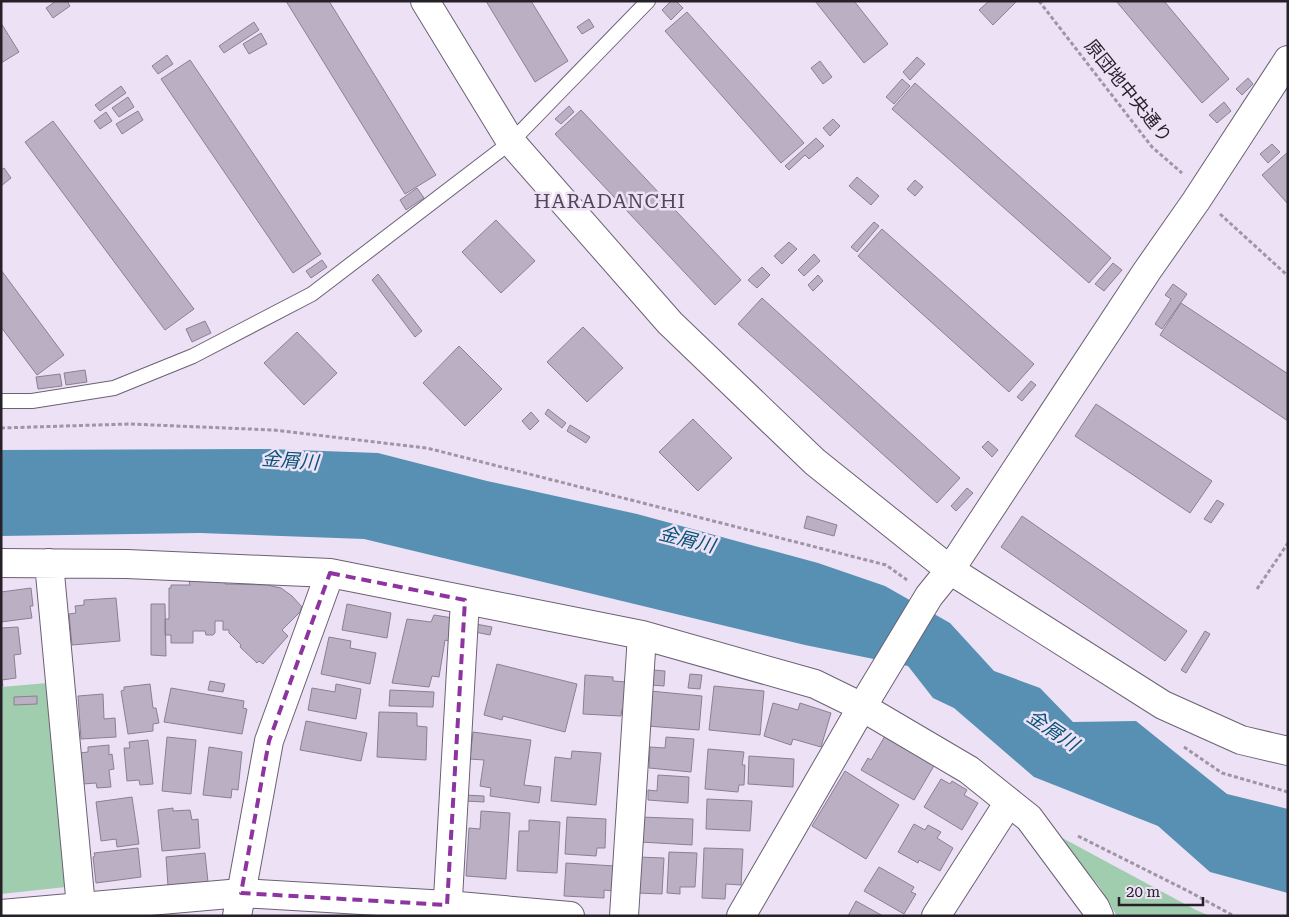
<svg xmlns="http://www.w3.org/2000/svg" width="1289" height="917" font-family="'Roboto Serif','Noto Sans JP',serif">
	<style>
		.green { fill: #a1cdaf }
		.water { fill: #5790b3 }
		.building { fill: #bbafc4; stroke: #8b8093 }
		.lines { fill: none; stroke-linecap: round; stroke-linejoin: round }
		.service-casing { stroke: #6c6174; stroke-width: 16 }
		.minor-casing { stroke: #6c6174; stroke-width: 30 }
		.tertiary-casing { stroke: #6c6174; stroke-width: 30 }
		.path { stroke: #9f95a5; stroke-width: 3; stroke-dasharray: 4 2.5; stroke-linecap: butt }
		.service { stroke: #fff; stroke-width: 14 }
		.minor { stroke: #fff; stroke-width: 28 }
		.tertiary { stroke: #fff; stroke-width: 28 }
		.marked { fill: none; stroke: #8d34a0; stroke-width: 4; stroke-dasharray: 10 6; stroke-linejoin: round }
		.labels { text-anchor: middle; stroke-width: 5; stroke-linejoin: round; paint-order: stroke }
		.street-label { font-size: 18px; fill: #262129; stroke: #ede1f6 }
		.water-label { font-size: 19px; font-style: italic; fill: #085376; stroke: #ede1f6 }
		.quarter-label { font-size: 20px; letter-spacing: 1px; fill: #514759; stroke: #ede1f6 }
	</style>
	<rect width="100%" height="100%" fill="#ede1f6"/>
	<path class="green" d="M47,683L66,887L1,894V687Z
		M1055,834L1196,910L1210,916H1117L1099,886Z"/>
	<path class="water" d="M268,449L378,453L487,481L637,514L818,563L885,586L950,623L994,671L1040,688L1073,722L1136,721L1227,794L1288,809V893L1210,872L1158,826L1034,777L954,708L933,698L908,666L805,645L364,539L200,533L1,536V450Z"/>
	<path class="building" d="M56,1H67L70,6L53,18L46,8Z
		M286,1H329L436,175L405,194Z
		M486,1H531L568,61L535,82Z
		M671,1H676L683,8L671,20L662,10Z
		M815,1H854L888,44L864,63Z
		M989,1H1017L993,25L979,10Z
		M1116,1H1164L1229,79L1202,103Z
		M687,12L804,143L781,163L665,31Z
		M589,19L594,27L582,34L577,27Z
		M254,22L259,30L224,53L219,46Z
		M1,23L19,52L1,63Z
		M261,33L267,44L249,54L243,44Z
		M167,55L173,64L158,74L152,66Z
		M917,57L925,64L910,80L903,72Z
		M190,60L321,254L293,273L161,79Z
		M820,61L832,77L823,84L811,68Z
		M1248,78L1253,84L1242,95L1236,89Z
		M902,79L910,86L894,104L886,97Z
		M915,83L1111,258L1089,283L892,109Z
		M121,86L126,93L100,111L95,105Z
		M128,97L134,107L119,117L112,108Z
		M1224,102L1231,111L1217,123L1209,115Z
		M569,106L574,112L561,124L555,119Z
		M581,110L741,280L715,305L555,134Z
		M138,111L143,120L122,134L116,124Z
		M106,112L112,121L100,129L94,121Z
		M833,119L840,126L830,136L823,128Z
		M53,121L194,309L165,330L25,142Z
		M816,138L824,146L809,159L805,155L789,170L785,166Z
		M1272,144L1280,152L1268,163L1260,154Z
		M1288,152V204L1262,175Z
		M4,168L11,178L1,186V170Z
		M857,177L879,196L871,205L849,186Z
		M915,180L923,187L915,196L907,189Z
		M417,188L424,198L406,210L400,200Z
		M496,220L535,261L501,293L462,252Z
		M874,222L879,226L857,252L851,247Z
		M882,229L1034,364L1009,392L858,256Z
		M789,242L797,249L782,264L774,256Z
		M814,254L820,261L804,276L798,270Z
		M322,260L327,267L311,278L306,271Z
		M1113,263L1122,270L1104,291L1095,284Z
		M762,267L770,275L757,288L748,280Z
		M1,270L64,355L37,375L1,327Z
		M378,274L422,331L415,337L372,280Z
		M818,275L823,281L813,291L808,285Z
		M1173,284L1187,294L1162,329L1155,324L1171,299L1165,295Z
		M762,298L960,478L937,503L738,324Z
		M1181,303L1288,374V421L1160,335Z
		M205,321L211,333L192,342L186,329Z
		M583,327L623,368L587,402L547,362Z
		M297,332L337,373L304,405L264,363Z
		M459,346L502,389L465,426L423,383Z
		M85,370L87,382L66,385L64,373Z
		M60,374L62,386L38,389L36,377Z
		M1031,381L1036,385L1022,401L1017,397Z
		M1096,404L1212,481L1190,513L1075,436Z
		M548,409L566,423L562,428L545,414Z
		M531,412L539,421L530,430L522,421Z
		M693,419L732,458L698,491L659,452Z
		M570,425L590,437L586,443L567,431Z
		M988,441L998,450L992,457L982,447Z
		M967,488L973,493L956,511L951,506Z
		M1217,500L1224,504L1211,523L1204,519Z
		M807,516L837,525L834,536L804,528Z
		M1022,516L1187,631L1165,661L1001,547Z
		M189,581H225V584L267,585L281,588L292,596L302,607L300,610L301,611L282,630L288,636L263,664L259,661L257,663L240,647L241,645L229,633V630H223V621H215V633L213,635H206L205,631H193V643H171V635H165V619H169V588H171V585H190Z
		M31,588L33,606H30L32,618L1,622V592Z
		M116,598L120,641L72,645L69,614L76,613L75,606L84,605V600Z
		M151,604H165L166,656L151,655Z
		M347,604L391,613L387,638L342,630Z
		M434,615L453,618L449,641L445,640L439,677L432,676L429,687L392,683L407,619L431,622Z
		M476,624L492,627L490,635L475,632Z
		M18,627L21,654L14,655L16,678L2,680L3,686H1V628Z
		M1205,631L1210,634L1186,673L1181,670Z
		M329,637L351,641L350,648L376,653L370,684L321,674Z
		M497,664L577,684L565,732L503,716L502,720L484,715Z
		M653,670L665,671L664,686L651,685Z
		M690,674L702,675L700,689L688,688Z
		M585,675L613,677V681L627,682L626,709H622L621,716L583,714Z
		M210,681L225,684L223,692L208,690Z
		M150,684L153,708H156L159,723L153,724V731L128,734L121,691L124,690V687Z
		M336,684L361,689L356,719L308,710L312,688L335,692Z
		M714,686L764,691L760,735L709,730Z
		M171,688L244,701L243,708L247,709L242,734L164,722Z
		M390,690L434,692L433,707L389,706Z
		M650,691L702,696L699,730L647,726Z
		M103,694L104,719L115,718L116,737L81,739L78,696Z
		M37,696V704L14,705V697Z
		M773,703L798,710L800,703L831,713L821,747L793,739L791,745L764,736Z
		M379,712L417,713V726L427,727L426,760L377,757Z
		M306,721L367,733L361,761L300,750Z
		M473,732L531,740L524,785L541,787L539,803L490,796L491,788L480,786L484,760L470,759Z
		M885,736L935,764L914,800L861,770L868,758L871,760Z
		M167,737L196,740L191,794L162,791Z
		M666,737L694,739L691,772L649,768L650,747L665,748Z
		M148,740L153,784L140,785L139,780L127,781L124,748H130L129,742Z
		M109,745V755L112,754L114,769L109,770L111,787L97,788L96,783L83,784L80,753L88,752V747Z
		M209,747L242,752L238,790L232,789L231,798L203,795Z
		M708,749L744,752L742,765H745L744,785H739L738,792L705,789Z
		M572,751L601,753L596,805L551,801L555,757L571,759Z
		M749,756L794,759L793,787L748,784Z
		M845,771L899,805L866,859L812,826Z
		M658,775L689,777L688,803L648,800V790L657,791Z
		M941,779L950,784L952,781L967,790L964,795L978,803L962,830L924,807Z
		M465,795L484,796V802L465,801Z
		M132,797L139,844L117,847L116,839L101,841L96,802Z
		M707,799L752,801L750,831L706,829Z
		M173,808V811L190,810L192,820L198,819L200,848L162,851L158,810Z
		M481,811L510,813L506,879L466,876L469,828L480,829Z
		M567,817L606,819L605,848H597L596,856L565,854Z
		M641,817L693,819L692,845L640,842Z
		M529,820L560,822L557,873L517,871L519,831H529Z
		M914,824L925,830L928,825L941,832L937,838L953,848L940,871L919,860L918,863L898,852Z
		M138,848L141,877L96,883L93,857L95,856L94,853Z
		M704,848L743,849L741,885L726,884L725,899L702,898Z
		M669,852L697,853L695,887H680V894L667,893Z
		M205,853L208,882L168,886L166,857Z
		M639,857L664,858L662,894L637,893Z
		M566,863L615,866L613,891L604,890V898L564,896Z
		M879,867L914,887L911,892L916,894L904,914L864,891Z
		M856,901L883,916H848Z"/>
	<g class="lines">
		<defs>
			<path id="service" d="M1,401H32L114,388L193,356L312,294L511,142L648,1"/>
			<path id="minor" d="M1,563L127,564L330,573L642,635L815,684L862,707L969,770L1029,818L1095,907L1099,916
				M49,563L81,907
				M950,570L1163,705L1241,740L1288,751
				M237,916L269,741L330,573
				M447,916L465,600
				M624,916L642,635
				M741,916L862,707
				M936,916L1009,802"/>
			<path id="tertiary" d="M425,1L511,142L670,323L815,462L950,570L1147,271L1196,201L1288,60
				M862,707L929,596L950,570
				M1,914L241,893L447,905L570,916"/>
		</defs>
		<use href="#service" class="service-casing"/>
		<use href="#minor" class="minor-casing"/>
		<use href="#tertiary" class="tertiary-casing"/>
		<path class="path" d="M1039,1L1152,147L1182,173
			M1220,214L1288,276
			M1,428L129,424L273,430L427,448L886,565L907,580
			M1257,589L1288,543
			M1184,747L1222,773L1288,792
			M1078,836L1188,891L1234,916"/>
		<use href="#service" class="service"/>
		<use href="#minor" class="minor"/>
		<use href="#tertiary" class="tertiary"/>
	</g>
	<path class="marked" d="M330,573L465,600L447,905L241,893L269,741Z"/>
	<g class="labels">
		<g class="street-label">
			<text transform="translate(1128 91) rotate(51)" y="6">原団地中央通り</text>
		</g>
		<g class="water-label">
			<text transform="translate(290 460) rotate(4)" y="7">金屑川</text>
			<text transform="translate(687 539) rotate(14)" y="7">金屑川</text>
			<text transform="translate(1053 730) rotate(34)" y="7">金屑川</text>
		</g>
		<g class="quarter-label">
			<text x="610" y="208">HARADANCHI</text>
		</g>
	</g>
	<rect width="1289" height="917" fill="none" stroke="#262129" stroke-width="5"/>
	<path d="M1119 897v8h84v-8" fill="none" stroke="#262129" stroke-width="2.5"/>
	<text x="1126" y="897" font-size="15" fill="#262129" stroke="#ede1f6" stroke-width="4" paint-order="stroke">20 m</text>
</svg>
